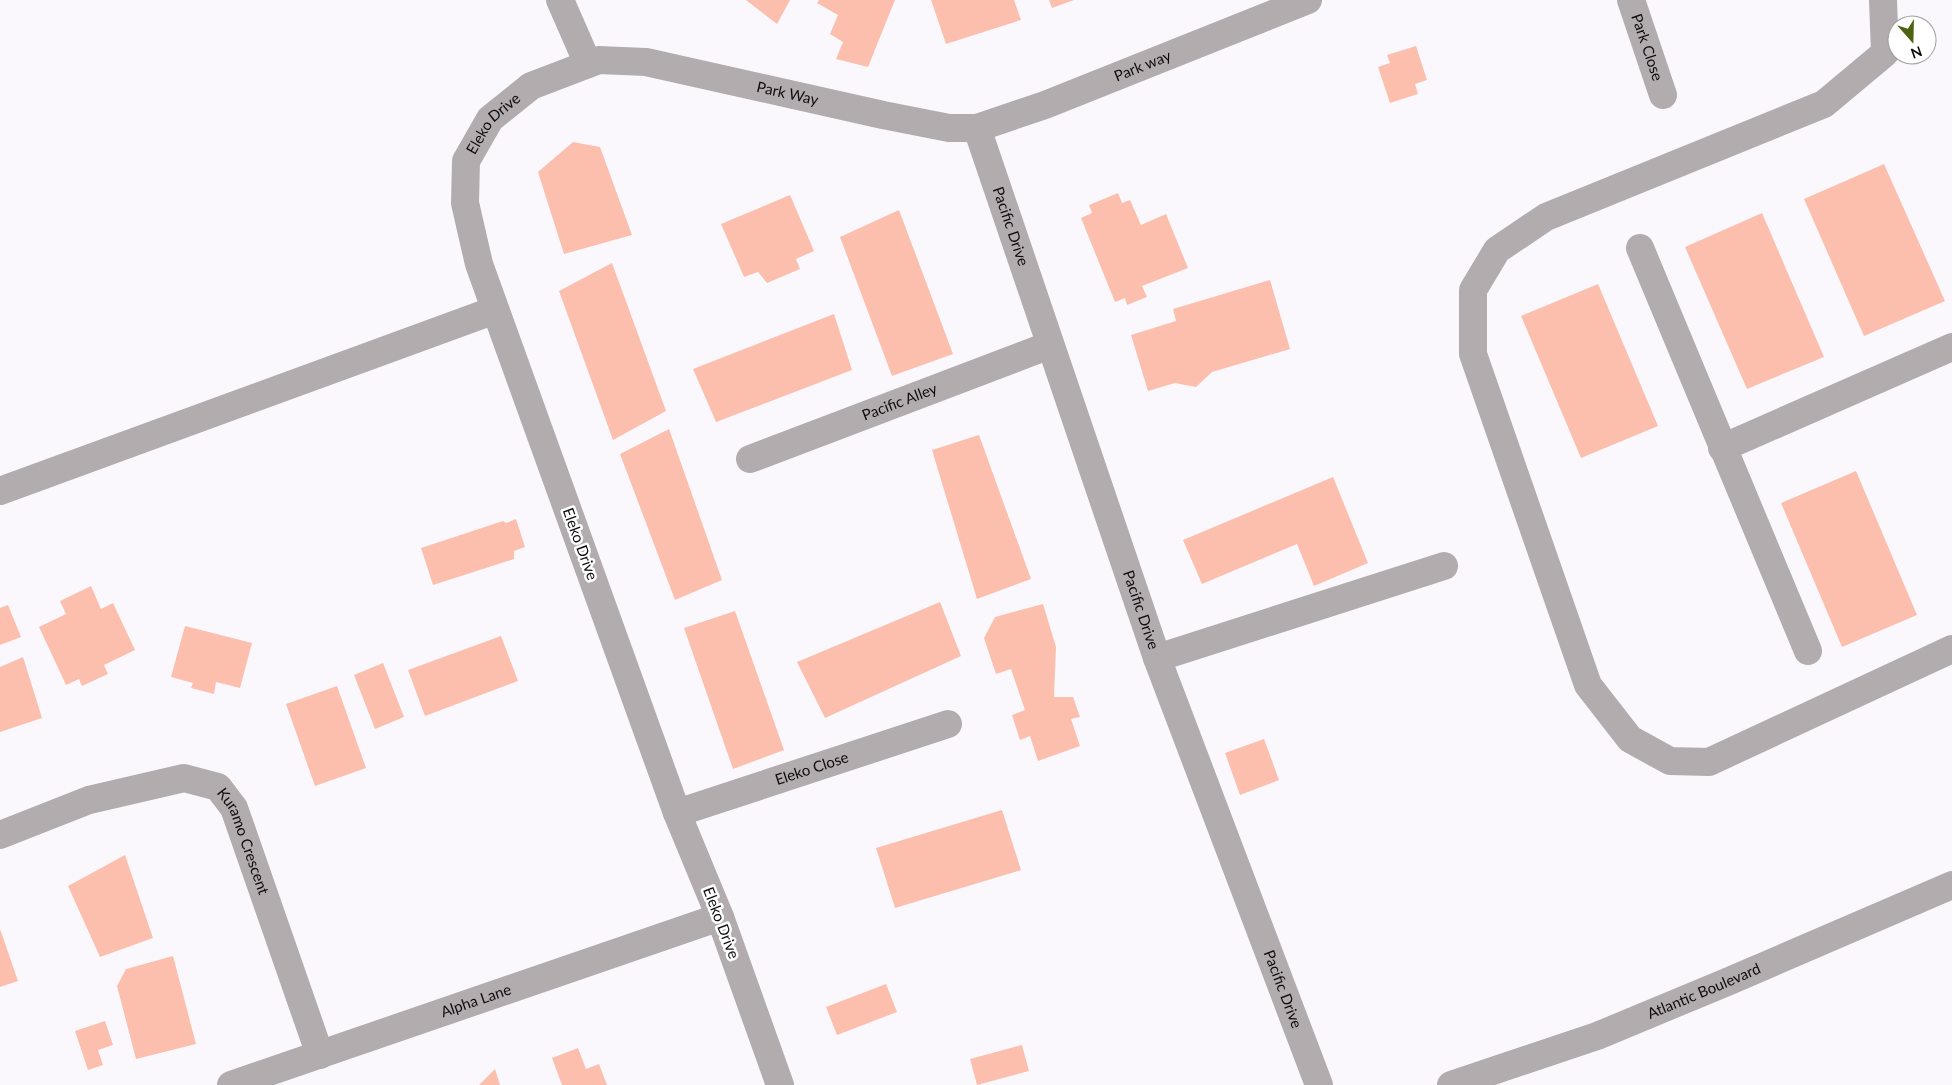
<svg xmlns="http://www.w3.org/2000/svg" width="1952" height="1085" font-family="Lato,sans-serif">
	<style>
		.building { fill: #fcbfae }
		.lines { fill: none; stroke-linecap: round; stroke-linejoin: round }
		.minor { stroke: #b3acae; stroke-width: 28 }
		.labels { text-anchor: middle; stroke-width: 5; stroke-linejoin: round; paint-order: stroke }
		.street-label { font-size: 15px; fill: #0d0b0f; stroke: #fff }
	</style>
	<rect width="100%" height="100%" fill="#fbf8fd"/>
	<path class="building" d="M746,0H790L777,24Z
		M819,0H895L868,67L836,59L843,42L830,34L838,15L817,3Z
		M931,0H1014L1021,20L946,44Z
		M1049,0H1074L1052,8Z
		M1416,46L1427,80L1415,84L1418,94L1390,103L1378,67L1390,63L1387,55Z
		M573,142L600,147L632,235L564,254L538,172Z
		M1884,164L1945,301L1864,336L1804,199Z
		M1118,193L1122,203L1130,200L1141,225L1166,214L1188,268L1142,286L1147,297L1127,305L1125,298L1115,302L1081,218L1092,213L1089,205Z
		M790,195L814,251L796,259L800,269L767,283L758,272L744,277L721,224Z
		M899,210L953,354L892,376L840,237Z
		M1762,213L1824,357L1747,389L1685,247Z
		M612,263L666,411L613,440L559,291Z
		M1270,280L1290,349L1212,372L1196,387L1175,383L1148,391L1131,335L1176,321L1173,309Z
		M1598,284L1658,426L1581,458L1521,316Z
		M834,314L852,370L716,422L693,369Z
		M669,429L722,580L675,600L620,454Z
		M979,435L1031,579L977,599L932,450Z
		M1856,471L1917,615L1842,647L1781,503Z
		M1333,477L1368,563L1314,586L1297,544L1202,584L1183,540Z
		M516,519L525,547L514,551V559L433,585L421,548L503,521L506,523Z
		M91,586L101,609L113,603L135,650L104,665L108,674L82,686L79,679L66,685L39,627L66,614L60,601Z
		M940,602L961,656L825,718L797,662Z
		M1043,604L1056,647L1054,697H1073L1080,717L1071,719L1080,746L1038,761L1030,736L1020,740L1012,715L1025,710L1011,669L996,674L984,638L995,617Z
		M8,605L21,637L0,645V608Z
		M735,611L784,750L733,769L684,628Z
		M185,626L252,643L240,688L216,682L214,694L191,688L193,683L171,677Z
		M501,636L518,681L425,716L408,670Z
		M23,657L42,718L0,732V667Z
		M383,663L404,717L375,729L354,675Z
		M337,686L366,768L315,786L286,704Z
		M1264,739L1279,780L1240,795L1225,753Z
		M1002,810L1021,870L895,908L876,848Z
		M125,855L153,938L100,957L68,886Z
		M0,929L18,981L0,987Z
		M173,956L196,1044L136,1059L117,986L126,969Z
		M886,984L897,1012L837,1035L826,1007Z
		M105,1021L113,1045L98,1050L103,1065L88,1070L75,1031Z
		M1022,1045L1029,1071L977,1085L970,1059Z
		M578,1048L586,1069L599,1064L607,1085H562L552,1058Z
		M495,1069L500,1085H479Z"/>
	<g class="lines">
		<g class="minor">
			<path d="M560,0L588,64"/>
			<path id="s1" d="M1631,0L1663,95"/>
			<path d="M1883,0L1885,53L1824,104L1546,217L1497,250L1473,290V354L1588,685L1630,739L1670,761L1709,762L1952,649"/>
			<path id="s2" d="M977,128L1157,658L1319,1085"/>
			<path d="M1640,248L1808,651"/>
			<path d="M1722,448L1952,347"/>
			<path id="s3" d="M750,459L1050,345"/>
			<path d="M0,491L495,310"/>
			<path d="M1157,658L1444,566"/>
			<path id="s4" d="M677,813L948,724"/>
			<path id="s5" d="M0,835L89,800L184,778L218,787L234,808L320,1055"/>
			<path id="s6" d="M231,1085L720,917"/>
			<path id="s7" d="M780,1085L720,917L677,813L479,264L465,203L466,161L490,119L531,86L599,60L646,62L883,115L949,128H977L1045,105L1308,0"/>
			<path id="s8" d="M1451,1085L1597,1036L1727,982L1952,885"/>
		</g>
	</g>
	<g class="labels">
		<g class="street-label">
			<text dy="5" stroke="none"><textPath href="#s1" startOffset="50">Park Close</textPath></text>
			<text dy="5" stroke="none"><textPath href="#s7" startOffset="1715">Park way</textPath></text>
			<text dy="5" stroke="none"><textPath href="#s7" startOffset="1345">Park Way</textPath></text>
			<text dy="5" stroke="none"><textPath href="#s7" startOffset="1026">Eleko Drive</textPath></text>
			<text dy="5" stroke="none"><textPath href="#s2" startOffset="104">Pacific Drive</textPath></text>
			<text dy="5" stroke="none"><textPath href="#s3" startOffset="160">Pacific Alley</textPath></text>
			<text transform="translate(580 544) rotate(70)" y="5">Eleko Drive</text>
			<text dy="5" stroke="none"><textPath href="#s2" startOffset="509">Pacific Drive</textPath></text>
			<text dy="5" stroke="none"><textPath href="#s4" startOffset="142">Eleko Close</textPath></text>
			<text dy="5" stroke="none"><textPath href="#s5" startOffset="289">Kuramo Crescent</textPath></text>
			<text transform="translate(721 923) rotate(69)" y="5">Eleko Drive</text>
			<text dy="5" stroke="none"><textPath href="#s2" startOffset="914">Pacific Drive</textPath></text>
			<text dy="5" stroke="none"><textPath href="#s8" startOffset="270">Atlantic Boulevard</textPath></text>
			<text dy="5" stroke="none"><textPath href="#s6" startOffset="259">Alpha Lane</textPath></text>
		</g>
	</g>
	<g transform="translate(1912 40) rotate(160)"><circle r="24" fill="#ffffff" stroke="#9e9d9f"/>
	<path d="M0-4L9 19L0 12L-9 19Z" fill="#4d6311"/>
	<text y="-8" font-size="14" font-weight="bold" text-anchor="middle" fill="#0d0b0f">N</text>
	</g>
</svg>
